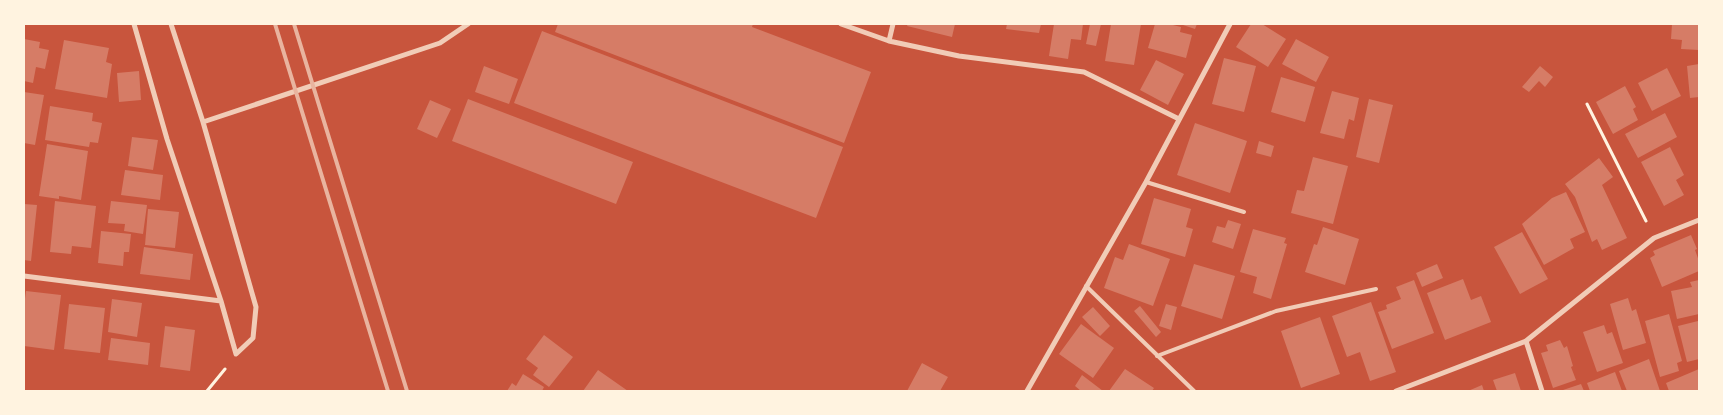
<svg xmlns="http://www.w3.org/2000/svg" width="1723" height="415" font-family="Manrope,sans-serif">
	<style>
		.building { fill: #d67c66 }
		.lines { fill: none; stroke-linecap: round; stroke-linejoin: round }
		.path { stroke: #fff3e0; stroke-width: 3 }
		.service { stroke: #f1ccb7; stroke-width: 4 }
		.minor { stroke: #f1ccb7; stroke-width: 5 }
		.rail { stroke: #e9b49f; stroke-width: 4 }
	</style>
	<rect width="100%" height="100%" fill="#c8553d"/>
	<path class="building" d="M558,24H753L752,27L871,72L844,143L555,32Z
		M908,24H955L952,37L907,26Z
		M1007,24H1041L1039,33L1006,29Z
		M1054,24H1083L1081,40L1071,39L1068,59L1049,56Z
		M1090,24H1101L1096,46L1086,44Z
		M1111,24H1141L1134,65L1105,61Z
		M1155,24H1169L1181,27L1180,32L1192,35L1186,58L1148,48Z
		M1180,24H1197L1195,29Z
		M1251,24H1262L1286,39L1268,67L1236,47Z
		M1672,24H1699V50L1681,49L1682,40L1671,39Z
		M542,31L843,147L816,218L514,103Z
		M24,39L40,42L39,48L49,50L45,69L36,67L33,83L24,81Z
		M1296,39L1329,57L1316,82L1282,64Z
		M64,40L109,48L106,62L112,64L107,98L55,89Z
		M1224,58L1256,66L1244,112L1212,104Z
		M1156,60L1184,74L1168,105L1140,90Z
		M1699,64V97L1690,98L1687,66Z
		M484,66L518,79L509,104L475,92Z
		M1540,66L1553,77L1545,87L1539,81L1529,92L1522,87Z
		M1667,68L1681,96L1652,111L1638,83Z
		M139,71L141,100L119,102L117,73Z
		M1281,77L1315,87L1305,122L1271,112Z
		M1625,86L1636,107L1633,109L1638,120L1613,134L1596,102Z
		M1332,91L1359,98L1354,121L1349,119L1344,139L1320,133Z
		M24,92L44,95L35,145L24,143Z
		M468,99L633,162L616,204L452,141Z
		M1369,99L1393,105L1379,163L1356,157Z
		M430,100L451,109L437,138L417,129Z
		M50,106L93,113L92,121L102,123L98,143L90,142L89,147L45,140Z
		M1665,113L1677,137L1638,158L1625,134Z
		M1195,123L1247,141L1230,193L1177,175Z
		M132,137L158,140L153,170L128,166Z
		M1259,141L1274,146L1271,157L1256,153Z
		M47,144L88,151L81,200L59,196V199L39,196Z
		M1670,147L1684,175L1676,180L1684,195L1664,206L1641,162Z
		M1313,157L1348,166L1333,224L1291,213L1297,190L1304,191Z
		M1599,158L1613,177L1602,185L1627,238L1602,250L1597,239L1592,242L1575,197L1565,184Z
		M125,170L163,175L160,200L121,195Z
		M1566,192L1585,232L1570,239L1574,248L1544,265L1522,224L1552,198Z
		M1154,198L1191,209L1186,227L1193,229L1185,257L1141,244Z
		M55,201L96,206L91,248L72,246L71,254L50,252Z
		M111,201L147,205L143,234L124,231L125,224L108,223Z
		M24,204L37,205L31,261L24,260Z
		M148,209L179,212L175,248L145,245Z
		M1228,220L1241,224L1233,249L1212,242L1217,226L1225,228Z
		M1323,227L1359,239L1345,285L1305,272L1314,244L1317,245Z
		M1253,229L1286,238L1284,243L1287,244L1271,299L1253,293L1257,277L1240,272Z
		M101,231L131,234L129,252H124L123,266L98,263Z
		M1522,232L1548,279L1520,294L1494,247Z
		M1691,235L1697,249L1695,250L1699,261V271L1662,287L1650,258L1655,255L1653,251Z
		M1129,244L1170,259L1153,306L1104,288L1115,257L1123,260Z
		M144,247L193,254L190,280L140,274Z
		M1194,264L1235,276L1222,319L1181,306Z
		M1437,264L1443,278L1422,287L1416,273Z
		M1463,279L1471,300L1481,296L1491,322L1445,340L1427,293Z
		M1414,280L1434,333L1392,349L1378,312L1387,309L1386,305L1401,299L1396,287Z
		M1699,280V314L1677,319L1671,291L1692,287L1690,282Z
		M26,291L61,295L54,350L24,346V306Z
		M1628,298L1632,311L1636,309L1646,343L1623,350L1610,304Z
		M112,299L142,303L137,337L108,332Z
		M1371,302L1396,372L1370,381L1360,352L1347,357L1332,316Z
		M69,304L105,308L100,353L64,349Z
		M1166,304L1177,307L1171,330L1159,326Z
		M1140,306L1161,332L1156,337L1134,311Z
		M1093,307L1110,326L1100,336L1082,317Z
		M1669,314L1682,361L1677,363L1679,371L1660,377L1645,321Z
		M1320,317L1340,374L1301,388L1281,331Z
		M1698,321L1699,359L1687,362L1678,326Z
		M1081,324L1114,348L1093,378L1059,354Z
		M1604,325L1607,334L1612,332L1623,363L1597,372L1583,332Z
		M165,326L195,330L190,371L160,367Z
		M544,335L573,357L549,387L533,375L538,368L526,359Z
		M111,338L150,343L148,365L108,360Z
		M1560,340L1564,348L1567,346L1573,366L1571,367L1576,380L1553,388L1541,353L1548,351L1546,345Z
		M1649,359L1660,391H1627L1619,371Z
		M922,363L948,377L940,391H907Z
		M1125,369L1154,388L1152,391H1109Z
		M1699,369V391H1669L1666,383Z
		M598,370L628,391H583Z
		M1615,372L1622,391H1590L1587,383Z
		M1515,373L1521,391H1497L1493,380Z
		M523,374L544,387L542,391H507L512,383L516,386Z
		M1082,375L1103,391H1081L1075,386Z
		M1581,384L1584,391H1560Z
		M1482,385L1484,391H1468Z"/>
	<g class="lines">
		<path class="path" d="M1587,104L1646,221
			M207,391L225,369"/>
		<path class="service" d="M1146,182L1244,212
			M1086,286L1194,391
			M1157,356L1276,311L1376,289"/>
		<path class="minor" d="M134,24L167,139L221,301L236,354L253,338L256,307L203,122L171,24
			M841,24L889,41L959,56L1084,72L1179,119
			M889,41L893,24
			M203,122L440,43L468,24
			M24,276L221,301
			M1526,341L1542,391
			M1027,391L1146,182L1230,24
			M1396,391L1526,341L1654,238L1699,220"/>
		<path class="rail" d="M275,24L388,391
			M294,24L407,391"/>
	</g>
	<rect width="1723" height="415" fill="none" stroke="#fff3e0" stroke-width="50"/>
</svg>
